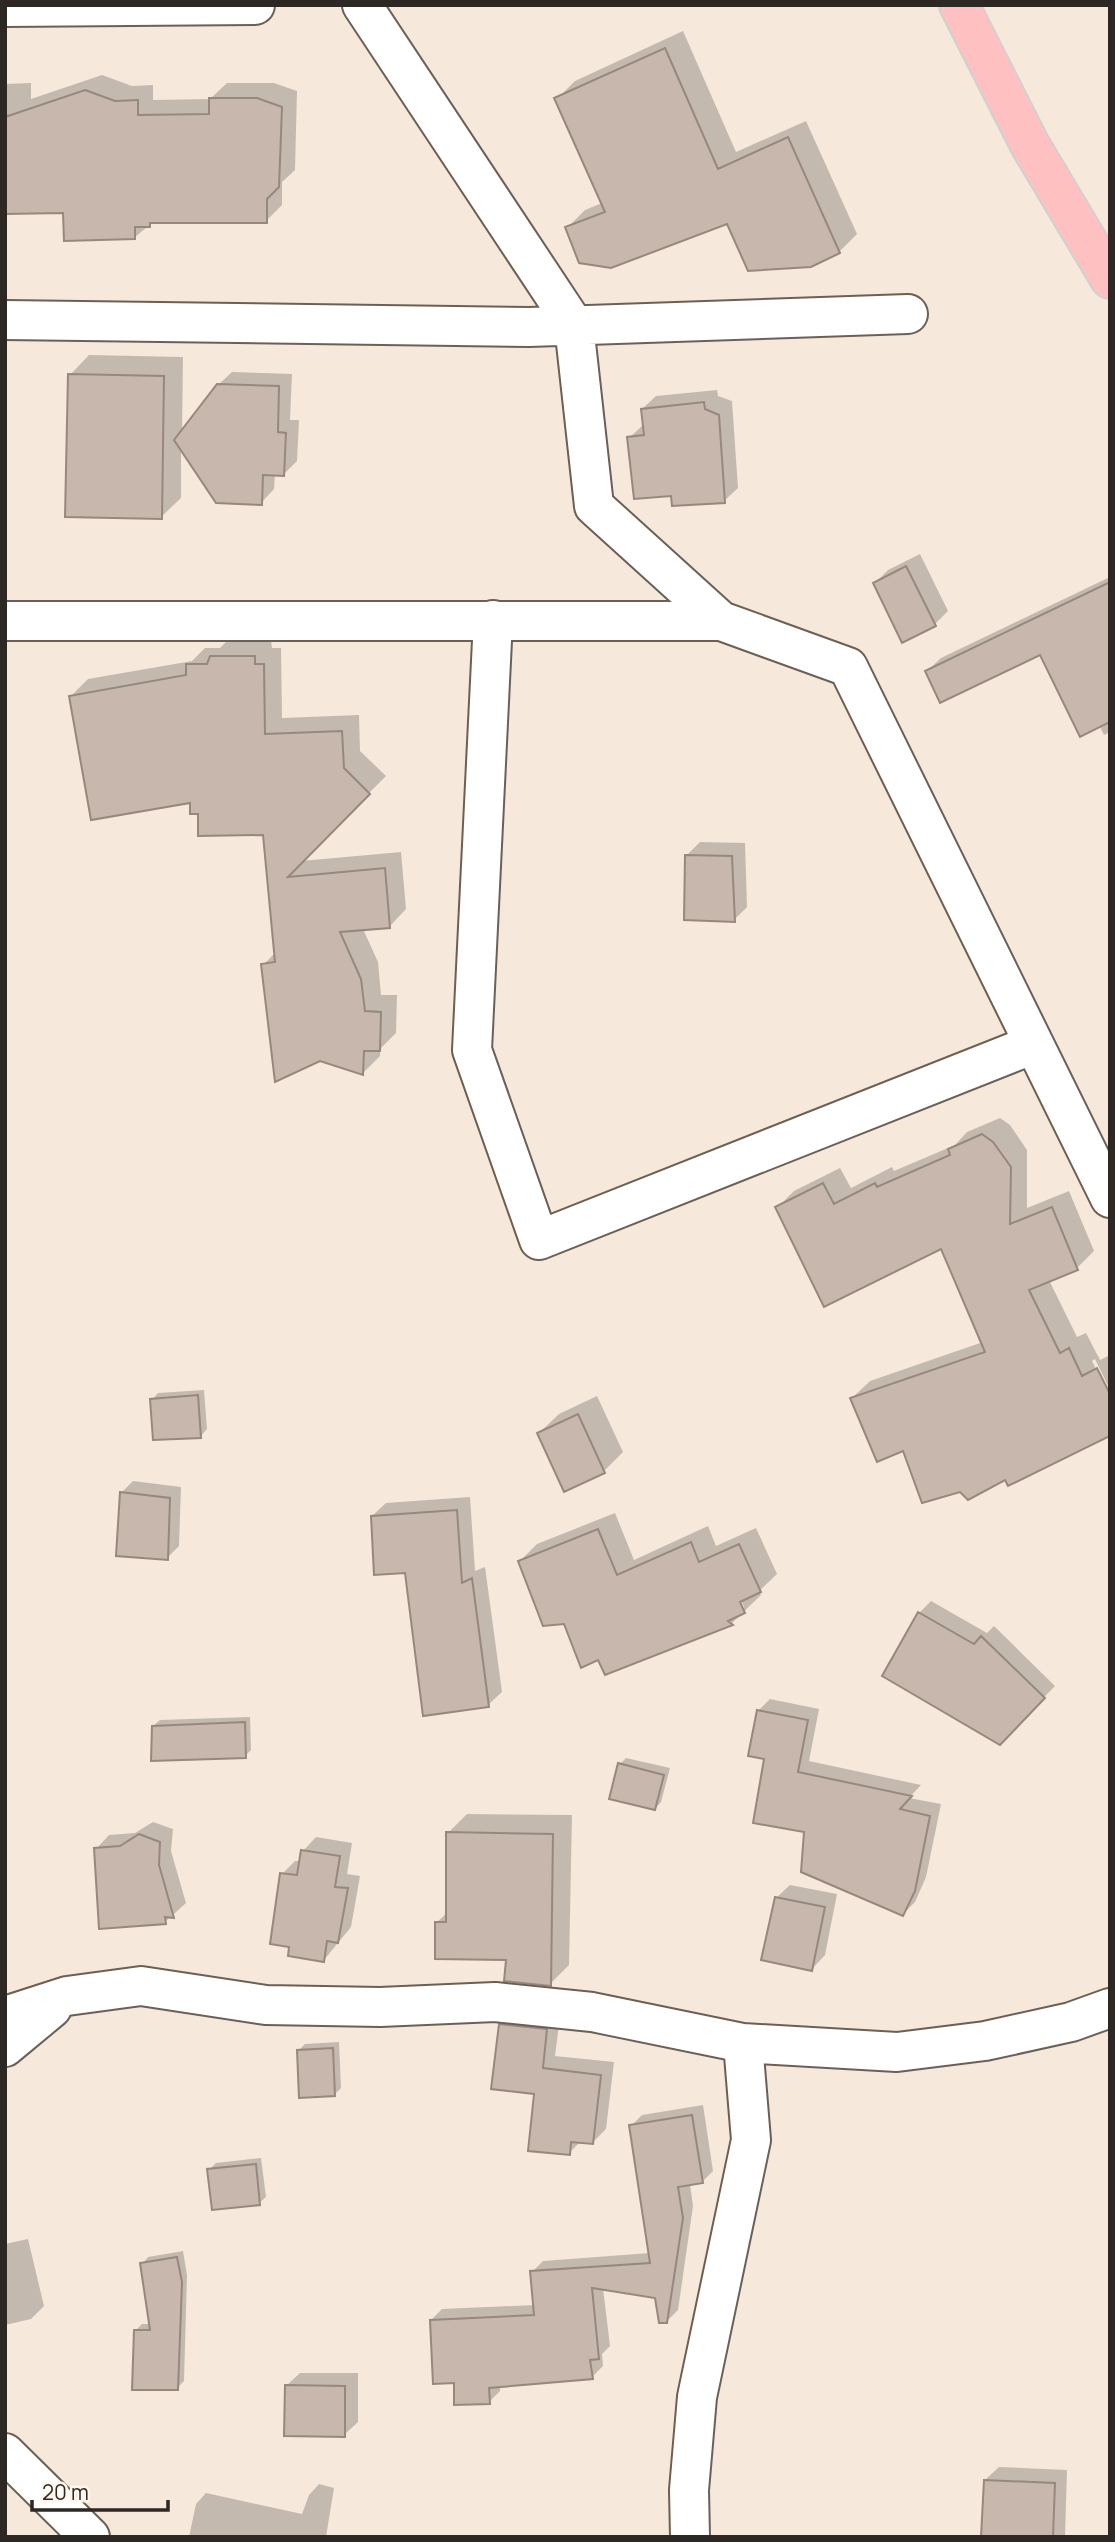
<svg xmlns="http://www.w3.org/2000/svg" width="1115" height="2542" font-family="Manrope,sans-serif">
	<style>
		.shadow { fill: #0003; fill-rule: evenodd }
		.building { fill: #c8b7ad; stroke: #97887e; stroke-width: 2 }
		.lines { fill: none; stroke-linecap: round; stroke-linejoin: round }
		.minor-casing { stroke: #6c6054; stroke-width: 42 }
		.trunk-casing { stroke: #d1d0cf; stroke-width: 42 }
		.minor { stroke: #fff; stroke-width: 38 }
		.trunk { stroke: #ffc0c2; stroke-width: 38 }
	</style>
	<rect width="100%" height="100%" fill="#f6e8db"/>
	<path class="shadow" d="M683,31L736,152L806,121L857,234L839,252L728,222L567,228L585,210L602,203L557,99L575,81Z
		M102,75L132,86L153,85V100L210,99L227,83H274L297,91L295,170L282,182V205L266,221L153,222L134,238L65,211L5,212V84L31,83V99Z
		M89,355L183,357L182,433L218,385L232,372L292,374L290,420H299L297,461L284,474H275L274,489L261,503L181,447V498L161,517L70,375Z
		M717,390L718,396L732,401L738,488L724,501L673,494L629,438L644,424L642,409L656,396Z
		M920,554L948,611L935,624L875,583L888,570Z
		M1110,577V732L1104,735L1099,725L1041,652L927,671L941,658Z
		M228,640H271L272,648H281L282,718L359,715L360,751L386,776L301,861L401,852L406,909L390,926L363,929L378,962L381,995H397L396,1033L380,1049V1056L363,1073L263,965L276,952L265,833L200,812L191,801L71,696L88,679L192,661L205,648H220Z
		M700,842L745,843L747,907L734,920L687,855Z
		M1000,1118L1010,1125L1027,1150V1208L1069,1191L1094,1251L1077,1268L1049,1280L1077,1337L1086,1333L1100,1360L1110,1355V1390L1095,1359L1092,1361L1110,1398L1006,1477L961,1490L904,1448L852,1398L870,1381L983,1342L942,1246L777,1208L794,1191L840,1168L851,1188L892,1167L894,1171L955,1145L967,1132Z
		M204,1390L207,1429L201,1436L152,1400L158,1393Z
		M597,1396L623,1452L604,1471L539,1433L559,1414Z
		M133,1481L181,1487L179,1546L167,1558L121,1493Z
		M470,1497L475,1571L485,1567L502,1692L488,1705L372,1516L386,1503Z
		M615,1513L634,1560L708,1526L716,1546L756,1528L777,1574L759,1591L761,1595L732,1623L606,1673L599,1658L565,1622L520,1561L537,1544ZM738,1593L744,1607L742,1610Z
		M931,1601L987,1633L994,1626L1055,1686L1000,1742L919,1613Z
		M770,1699L819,1709L809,1761L921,1785L909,1798L941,1804L926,1877L915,1902L903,1914L806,1831L766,1758L758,1711Z
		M250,1717L251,1750L245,1756L153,1726L160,1720Z
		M626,1758L670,1768L661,1802L655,1809L620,1764Z
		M467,1814L572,1815L569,1965L550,1984L508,1958L437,1922L448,1912V1833Z
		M153,1822L173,1829L171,1851L186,1903L165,1922L96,1849L109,1835L135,1833Z
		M316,1837L352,1843L347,1874L360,1876L351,1927L324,1960L291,1946L282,1874L295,1861H301L303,1851Z
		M790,1885L837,1894L825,1955L812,1969L776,1898Z
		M514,2012L560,2017L555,2056L614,2062L606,2129L593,2142L581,2141L569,2153L500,2025Z
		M339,2042L341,2088L335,2094L299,2050L305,2044Z
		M703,2105L713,2171L702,2182L690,2184L693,2206L678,2310L667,2321L657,2297L603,2288L610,2346L602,2354L603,2366L592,2377L500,2386V2391L489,2402L455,2382L431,2320L442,2309L535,2305L532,2272L543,2261L650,2253L631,2126L642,2115Z
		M261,2158L266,2197L259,2203L209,2170L216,2163Z
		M28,2239L44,2306L31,2319L5,2325V2244Z
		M183,2251L187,2275L184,2381L177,2388L136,2330L142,2324H151L142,2264L148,2257Z
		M300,2373H358V2422L344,2435L286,2386Z
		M999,2467L1067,2470L1065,2537H983L985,2480Z
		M319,2484L334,2488L326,2537H189L196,2504L206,2493L302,2514L309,2495Z"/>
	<path class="building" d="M665,48L718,169L788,137L840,253L811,267L748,271L727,224L611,268L579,263L565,227L605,212L554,98Z
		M85,90L115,101L138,100V115L209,114V98H257L282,107L279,187L267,199V223H150V227H135V239L64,241L63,213L5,214V117Z
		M68,374L164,376L162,519L65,517Z
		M217,384L279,386L278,432L286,433L284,476L263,475L262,505L216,503L174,440Z
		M704,402L705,409L719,415L725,503L672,506L671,496L634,499L627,437L644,435L641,409Z
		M906,566L936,626L902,643L873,583Z
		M1110,582V722L1080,737L1040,655L940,703L925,671Z
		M210,656H255V664H264L265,734L342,731L344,768L370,794L288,877L385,868L390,928L340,932L361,979L365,1011L381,1012L380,1051H364L363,1075L320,1061L275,1082L261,964L275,962L263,835L198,836V814H190V803L91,820L69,696L186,675V664H207Z
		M685,855L732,856L735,922L684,920Z
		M982,1134L993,1142L1011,1167L1010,1224L1052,1207L1078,1270L1029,1290L1060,1353L1069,1348L1082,1376L1097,1368L1110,1394V1436L1008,1486L1005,1480L968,1500L960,1492L922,1503L903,1451L877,1462L850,1398L985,1352L941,1249L824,1307L775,1207L823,1183L834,1204L875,1183L877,1187L950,1155L948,1149Z
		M198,1395L201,1438L153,1440L150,1399Z
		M578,1414L605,1473L564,1492L537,1433Z
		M120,1492L170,1498L168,1560L116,1556Z
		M457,1510L462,1583L472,1578L489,1707L423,1716L405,1573L374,1575L371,1516Z
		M598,1529L617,1575L691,1542L699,1562L739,1544L761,1592L740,1602L745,1613L728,1621L733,1625L605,1675L598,1660L581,1668L564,1624L543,1626L518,1561Z
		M918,1612L974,1644L981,1636L1045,1698L1000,1745L882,1676Z
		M757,1710L808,1720L798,1772L912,1796L900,1809L930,1816L915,1891L903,1916L801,1872L804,1832L753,1823L764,1759L748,1756Z
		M245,1722L246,1758L151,1761L152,1726Z
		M618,1763L664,1775L655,1810L609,1799Z
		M446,1832L553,1834L551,1986L504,1981L506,1960L435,1959V1922H446Z
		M139,1834L160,1842L159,1865L174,1918L165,1917L166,1924L99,1929L94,1848L120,1846Z
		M301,1850L340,1856L335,1887L348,1888L338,1943L327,1941L324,1962L288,1956L289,1947L270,1944L280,1873L297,1875Z
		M775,1897L825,1907L812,1971L761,1960Z
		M499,2024L547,2029L543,2068L601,2075L593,2144L571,2142L570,2155L528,2151L534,2094L491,2089Z
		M333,2048L335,2096L299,2098L297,2050Z
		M692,2115L703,2183L678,2187L683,2218L667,2323H659L655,2298L592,2288L599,2359L590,2360L593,2379L489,2388L490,2404L454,2405V2383L433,2384L430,2320L534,2315L530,2271L650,2263L629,2125Z
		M256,2164L260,2205L212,2210L207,2169Z
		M177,2257L182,2282L178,2390H132L134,2330H150L140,2263Z
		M285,2385L345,2386V2437L284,2436Z
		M984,2480L1055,2483L1053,2537H981Z"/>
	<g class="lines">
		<defs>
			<path id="minor" d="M362,5L574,325L594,506L721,621L848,667L1110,1198
				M5,7L255,5
				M5,320L529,327L908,314
				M493,620L472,1050L539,1240L1034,1044
				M5,621H721
				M5,2016L67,1996L141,1986L266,2005L380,2007L495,2002L592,2012L743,2043L897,2052L985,2041L1071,2022L1110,2008
				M5,2047L52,2008
				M5,2453L90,2537
				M690,2537L689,2490L697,2397L751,2140L743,2043"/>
			<path id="trunk" d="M959,5L1030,145L1110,279"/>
		</defs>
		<use href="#minor" class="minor-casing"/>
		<use href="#trunk" class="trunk-casing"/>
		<use href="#minor" class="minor"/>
		<use href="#trunk" class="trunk"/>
	</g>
	<rect width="1115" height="2542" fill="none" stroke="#2d2823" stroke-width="14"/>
	<path d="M32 2500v10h136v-10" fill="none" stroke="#2d2823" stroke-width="3.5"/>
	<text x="42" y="2500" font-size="21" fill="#2d2823" stroke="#fff6ee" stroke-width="5" paint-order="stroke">20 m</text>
</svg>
